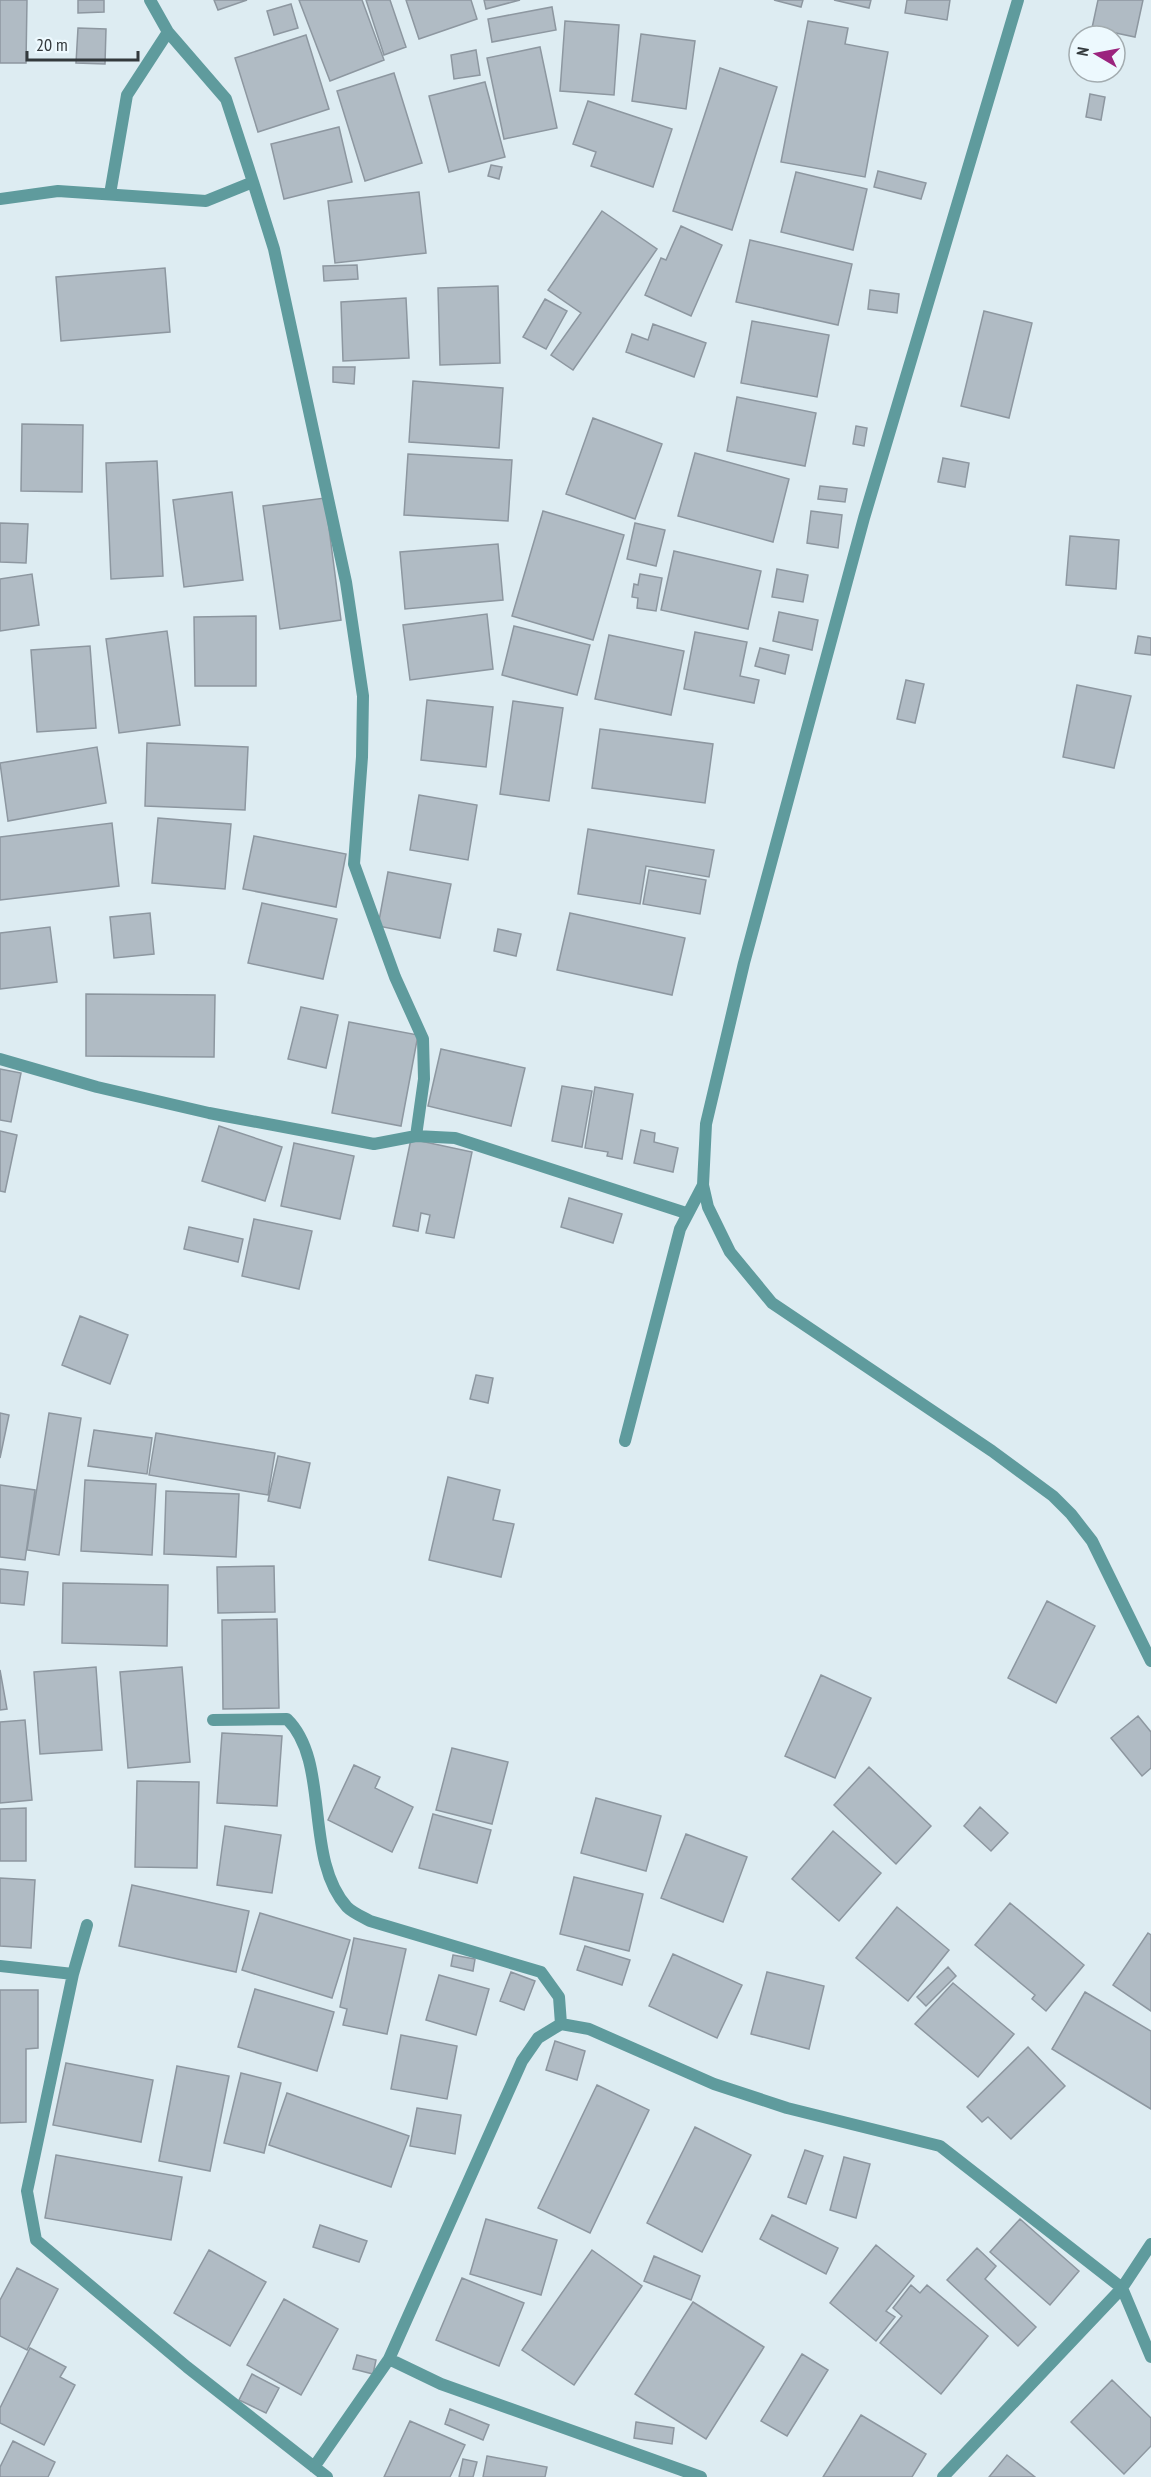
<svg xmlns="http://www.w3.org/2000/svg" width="1151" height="2477" font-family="'PT Sans Narrow',sans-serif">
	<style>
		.building { fill: #b0bbc4; stroke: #8d97a0; stroke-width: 1.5 }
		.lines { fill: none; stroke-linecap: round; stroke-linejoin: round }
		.street { stroke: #5f9b9d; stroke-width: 12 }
	</style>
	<rect width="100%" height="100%" fill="#ddecf2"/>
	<path class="building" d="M0,0H27L26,63H0Z
		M78,0H104V12L78,13Z
		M214,0H247L218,10Z
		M299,0H362L384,60L330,81Z
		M366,0H390L406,47L384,55Z
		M406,0H471L477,19L419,39Z
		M484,0H520L486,9Z
		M774,0H803L801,7Z
		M834,0H871L869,8Z
		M907,0H950L947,20L905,13Z
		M1098,0H1143L1135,37L1092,28Z
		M291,4L298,28L274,35L267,11Z
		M552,7L556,30L492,42L488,19Z
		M565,21L619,25L614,95L560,91Z
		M808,21L848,28L845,44L888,52L865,177L781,162Z
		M78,28L106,29L105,64L76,63Z
		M641,34L695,41L686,109L632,101Z
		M306,35L329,109L258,132L235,58Z
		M540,47L557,128L504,139L487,58Z
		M476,50L480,75L454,79L451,55Z
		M720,68L777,87L732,230L673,211Z
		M394,73L422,163L365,181L337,91Z
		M485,82L505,157L449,172L429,96Z
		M1090,94L1105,97L1101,120L1086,117Z
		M588,101L672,129L653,187L591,166L596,152L573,144Z
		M339,127L352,182L284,199L271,144Z
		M491,165L502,167L499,179L488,176Z
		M878,171L926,183L921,199L874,187Z
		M796,172L867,189L853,250L781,232Z
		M419,192L426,253L335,263L328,201Z
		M602,211L657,249L573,370L551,355L581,313L548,290Z
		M681,226L722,245L691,316L645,295L661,258L666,260Z
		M750,240L852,264L838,325L736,302Z
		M357,265L358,279L324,281L323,266Z
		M165,268L170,332L61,341L56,277Z
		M498,286L500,363L440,365L438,288Z
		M870,290L899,294L897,313L868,309Z
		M406,298L409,358L343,361L341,302Z
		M545,299L567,311L546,349L523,337Z
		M984,311L1032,323L1009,418L961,406Z
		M752,321L829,335L817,397L741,383Z
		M653,324L706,343L694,377L626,352L632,334L648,340Z
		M333,367H355L354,384L333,382Z
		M413,381L503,388L499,448L409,442Z
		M737,397L816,413L805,466L727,451Z
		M593,418L662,444L635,519L566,494Z
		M22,424L83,425L82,492L21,491Z
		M856,426L867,428L864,446L853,444Z
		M695,453L789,479L773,542L678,516Z
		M408,454L512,460L508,521L404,515Z
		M943,458L969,463L965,487L938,482Z
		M157,461L163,576L111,579L106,463Z
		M820,486L847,489L845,502L818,499Z
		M232,492L243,580L184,587L173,500Z
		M325,498L341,620L280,629L263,506Z
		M543,511L624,535L593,640L512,616Z
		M811,511L842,515L838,548L807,543Z
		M0,523L28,524L26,563L0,562Z
		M635,523L665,530L656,566L627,559Z
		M1070,536L1119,540L1116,589L1066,585Z
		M498,544L503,600L405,609L400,552Z
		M674,551L761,571L748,629L661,610Z
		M777,569L808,575L803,602L772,597Z
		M32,574L39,625L0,631V579Z
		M640,574L662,578L656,611L637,608L638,598L632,597L634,584L638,585Z
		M779,612L818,620L812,650L773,641Z
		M487,614L493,669L410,680L403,625Z
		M256,616V686H195L194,617Z
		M514,626L590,645L577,695L502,675Z
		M167,631L180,725L119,733L106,639Z
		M695,632L747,642L740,676L759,680L754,703L684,689Z
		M609,635L684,651L671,715L595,699Z
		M1138,636L1151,638V655L1135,653Z
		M90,646L96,728L37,732L31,650Z
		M760,648L789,655L785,674L755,666Z
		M906,680L924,684L915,723L897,719Z
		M1077,685L1131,696L1114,768L1063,757Z
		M427,700L493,707L486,767L421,760Z
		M513,701L563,708L549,801L500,794Z
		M600,729L713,744L705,803L592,788Z
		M147,743L248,747L245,810L145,806Z
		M97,747L106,803L8,821L0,763Z
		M419,795L477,805L468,860L410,850Z
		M158,818L231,824L225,889L152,883Z
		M112,823L119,886L0,900V837Z
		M588,829L714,850L709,877L646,866L640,904L578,894Z
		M254,836L346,854L336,907L243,889Z
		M649,870L706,880L700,914L643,904Z
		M388,872L451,884L440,938L378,926Z
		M262,903L337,919L323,979L248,963Z
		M150,913L154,954L114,958L110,917Z
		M570,913L685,938L672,995L557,970Z
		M50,927L57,982L0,989V933Z
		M498,929L521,934L516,956L494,951Z
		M86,994L215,995L214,1057L86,1056Z
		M301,1007L338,1015L326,1068L288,1059Z
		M349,1022L418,1035L401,1126L332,1113Z
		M441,1049L525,1068L511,1126L428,1106Z
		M0,1069L21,1073L11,1122L0,1120Z
		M562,1086L592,1091L582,1147L552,1141Z
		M595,1087L633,1094L622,1159L607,1156L608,1152L585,1148Z
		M219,1126L282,1147L265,1201L202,1181Z
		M641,1130L655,1133L654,1142L678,1148L673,1172L634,1163Z
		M0,1131L17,1135L5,1192L0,1191Z
		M411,1139L472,1152L454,1238L426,1233L430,1215L421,1213L418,1231L393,1226Z
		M294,1143L354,1156L340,1219L281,1206Z
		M569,1198L622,1214L613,1243L561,1227Z
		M254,1219L312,1231L299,1289L242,1276Z
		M189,1227L243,1239L238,1262L184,1249Z
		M80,1316L128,1335L110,1384L62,1365Z
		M476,1375L493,1378L488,1403L470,1399Z
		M0,1413L9,1415L0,1458Z
		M49,1413L81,1418L59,1555L27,1550Z
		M94,1430L152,1438L147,1474L88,1466Z
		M156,1433L275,1453L268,1495L149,1475Z
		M278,1456L310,1463L300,1508L268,1501Z
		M448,1477L500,1490L493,1520L514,1524L501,1577L429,1560Z
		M85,1480L156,1484L152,1555L81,1551Z
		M0,1485L35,1490L25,1560L0,1557Z
		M166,1491L239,1494L236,1557L164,1554Z
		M274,1566L275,1612L218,1613L217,1567Z
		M0,1569L28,1572L24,1605L0,1603Z
		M63,1583L168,1585L167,1646L62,1643Z
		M1047,1601L1095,1626L1056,1703L1008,1678Z
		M277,1619L279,1708L223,1709L222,1620Z
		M96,1667L102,1750L40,1754L34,1672Z
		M182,1667L190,1762L128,1768L120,1672Z
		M0,1670L7,1709L0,1710Z
		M821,1675L871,1698L835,1778L785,1756Z
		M1138,1716L1151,1732V1768L1142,1776L1111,1738Z
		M25,1720L32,1800L0,1803V1722Z
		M222,1733L282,1736L277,1806L217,1803Z
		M452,1748L508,1762L492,1824L436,1810Z
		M354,1765L380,1777L375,1788L413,1807L392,1852L328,1820Z
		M869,1767L931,1826L896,1864L834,1805Z
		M137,1781L199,1782L197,1868L135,1867Z
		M596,1798L661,1816L646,1871L581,1853Z
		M980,1807L1008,1833L991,1851L964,1826Z
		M26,1808V1861H0V1809Z
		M433,1814L491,1830L477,1883L419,1868Z
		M225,1826L281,1835L272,1893L217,1885Z
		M833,1831L881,1873L839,1921L792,1879Z
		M686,1834L747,1857L723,1922L661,1898Z
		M574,1877L643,1894L629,1951L560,1934Z
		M0,1878L35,1880L31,1948L0,1946Z
		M132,1885L249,1911L236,1972L119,1946Z
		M1010,1903L1084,1965L1046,2011L1032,1999L1035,1995L975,1945Z
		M897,1907L949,1950L908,2001L856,1958Z
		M260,1913L350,1940L332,1998L242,1970Z
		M1148,1933L1151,1935V2011L1113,1985Z
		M354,1938L406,1949L387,2034L343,2025L347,2009L340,2007Z
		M585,1946L630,1960L622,1985L577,1970Z
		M673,1954L742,1985L717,2038L649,2006Z
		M453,1955L475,1959L473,1971L451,1966Z
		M948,1967L956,1976L926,2006L917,1997Z
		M511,1972L535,1981L524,2010L500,2001Z
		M767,1972L824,1986L809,2049L751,2034Z
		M439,1975L489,1989L476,2035L426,2020Z
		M953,1983L1014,2034L978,2077L915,2024Z
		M255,1989L334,2012L317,2071L238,2047Z
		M0,1990H38V2048L26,2049V2122L0,2123Z
		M1085,1992L1151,2031V2109L1052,2049Z
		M401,2035L457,2046L447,2099L391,2089Z
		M555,2041L585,2051L577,2080L546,2070Z
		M1028,2047L1065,2086L1011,2139L988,2117L982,2122L967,2107Z
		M66,2063L153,2080L141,2142L53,2125Z
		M177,2066L229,2076L210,2171L159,2161Z
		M241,2073L281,2083L264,2153L224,2143Z
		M597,2085L649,2110L590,2233L538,2208Z
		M287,2093L409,2136L391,2187L269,2145Z
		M417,2108L461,2115L455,2154L410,2146Z
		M695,2127L751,2155L702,2252L647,2223Z
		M805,2150L823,2156L806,2204L788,2197Z
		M56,2155L182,2177L171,2240L45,2218Z
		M844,2157L870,2164L856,2218L830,2210Z
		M772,2215L838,2248L826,2274L760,2239Z
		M486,2219L557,2240L541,2295L470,2274Z
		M1020,2219L1079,2271L1050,2305L990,2252Z
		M320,2225L367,2241L359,2262L313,2247Z
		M876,2245L914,2276L886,2311L895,2317L876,2341L830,2303Z
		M977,2248L996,2266L985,2279L1036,2327L1018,2346L947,2280Z
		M209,2250L266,2282L230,2346L174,2313Z
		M592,2250L642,2286L574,2385L522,2350Z
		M654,2256L700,2276L691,2300L644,2281Z
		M17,2268L58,2289L27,2350L0,2336V2300Z
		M462,2278L524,2303L499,2366L436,2340Z
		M911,2285L920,2293L927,2285L988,2336L941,2394L880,2343L902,2316L893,2308Z
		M284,2299L338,2329L301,2395L247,2365Z
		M693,2302L764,2347L706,2439L635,2394Z
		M30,2348L66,2367L60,2377L75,2385L44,2445L0,2423V2408Z
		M802,2354L828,2370L787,2436L761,2421Z
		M357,2355L376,2360L373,2374L353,2369Z
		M252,2374L279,2388L266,2413L239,2400Z
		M1112,2380L1151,2418V2446L1124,2474L1071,2422Z
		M450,2409L489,2425L483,2440L445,2424Z
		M861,2415L926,2454L912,2477H823Z
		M410,2421L465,2445L450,2477H384Z
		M636,2422L674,2428L672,2444L634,2438Z
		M13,2441L55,2462L48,2477H0V2467Z
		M1007,2455L1035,2477H989Z
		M487,2456L547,2467L545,2477H483Z
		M463,2459L477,2462L473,2477H459Z"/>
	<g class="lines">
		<path class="street" d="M150,0L168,32L226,99L253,182
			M1018,0L864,518L744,963L706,1124L703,1185L708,1207L730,1252L772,1303L992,1451L1053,1496L1071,1514L1092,1541L1151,1661
			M110,194L127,95L168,32
			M0,199L58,191L206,201L253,182L274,249L346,582L363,696L362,757L354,864L395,977L423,1039L424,1079L416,1136
			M0,1059L97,1087L209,1113L374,1144L416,1136L455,1138L686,1213
			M625,1441L680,1229L703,1185
			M213,1720L287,1719C331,1762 303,1858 347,1907C353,1913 363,1917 370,1921L541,1972L559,1997L561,2024
			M87,1925L73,1974L27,2191L36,2240L187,2367L327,2477
			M0,1966L73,1974
			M389,2359L441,2384L701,2477
			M314,2467L389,2359L522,2061L538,2038L561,2024L589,2029L714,2084L787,2108L940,2146L1122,2288L1151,2357
			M943,2477L1122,2288L1151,2244"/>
	</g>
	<g transform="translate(1097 54) rotate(280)"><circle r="28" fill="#edf9fe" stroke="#a3acb0" stroke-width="1.5"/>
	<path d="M0-4.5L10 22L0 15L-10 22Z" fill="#9b247e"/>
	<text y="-9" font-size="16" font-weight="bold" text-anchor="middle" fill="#33393c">N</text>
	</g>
	<path d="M27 51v9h111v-9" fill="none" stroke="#33393c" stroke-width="3"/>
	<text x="36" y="51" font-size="18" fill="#33393c" stroke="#edf9fe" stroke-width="4.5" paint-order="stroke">20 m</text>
</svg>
